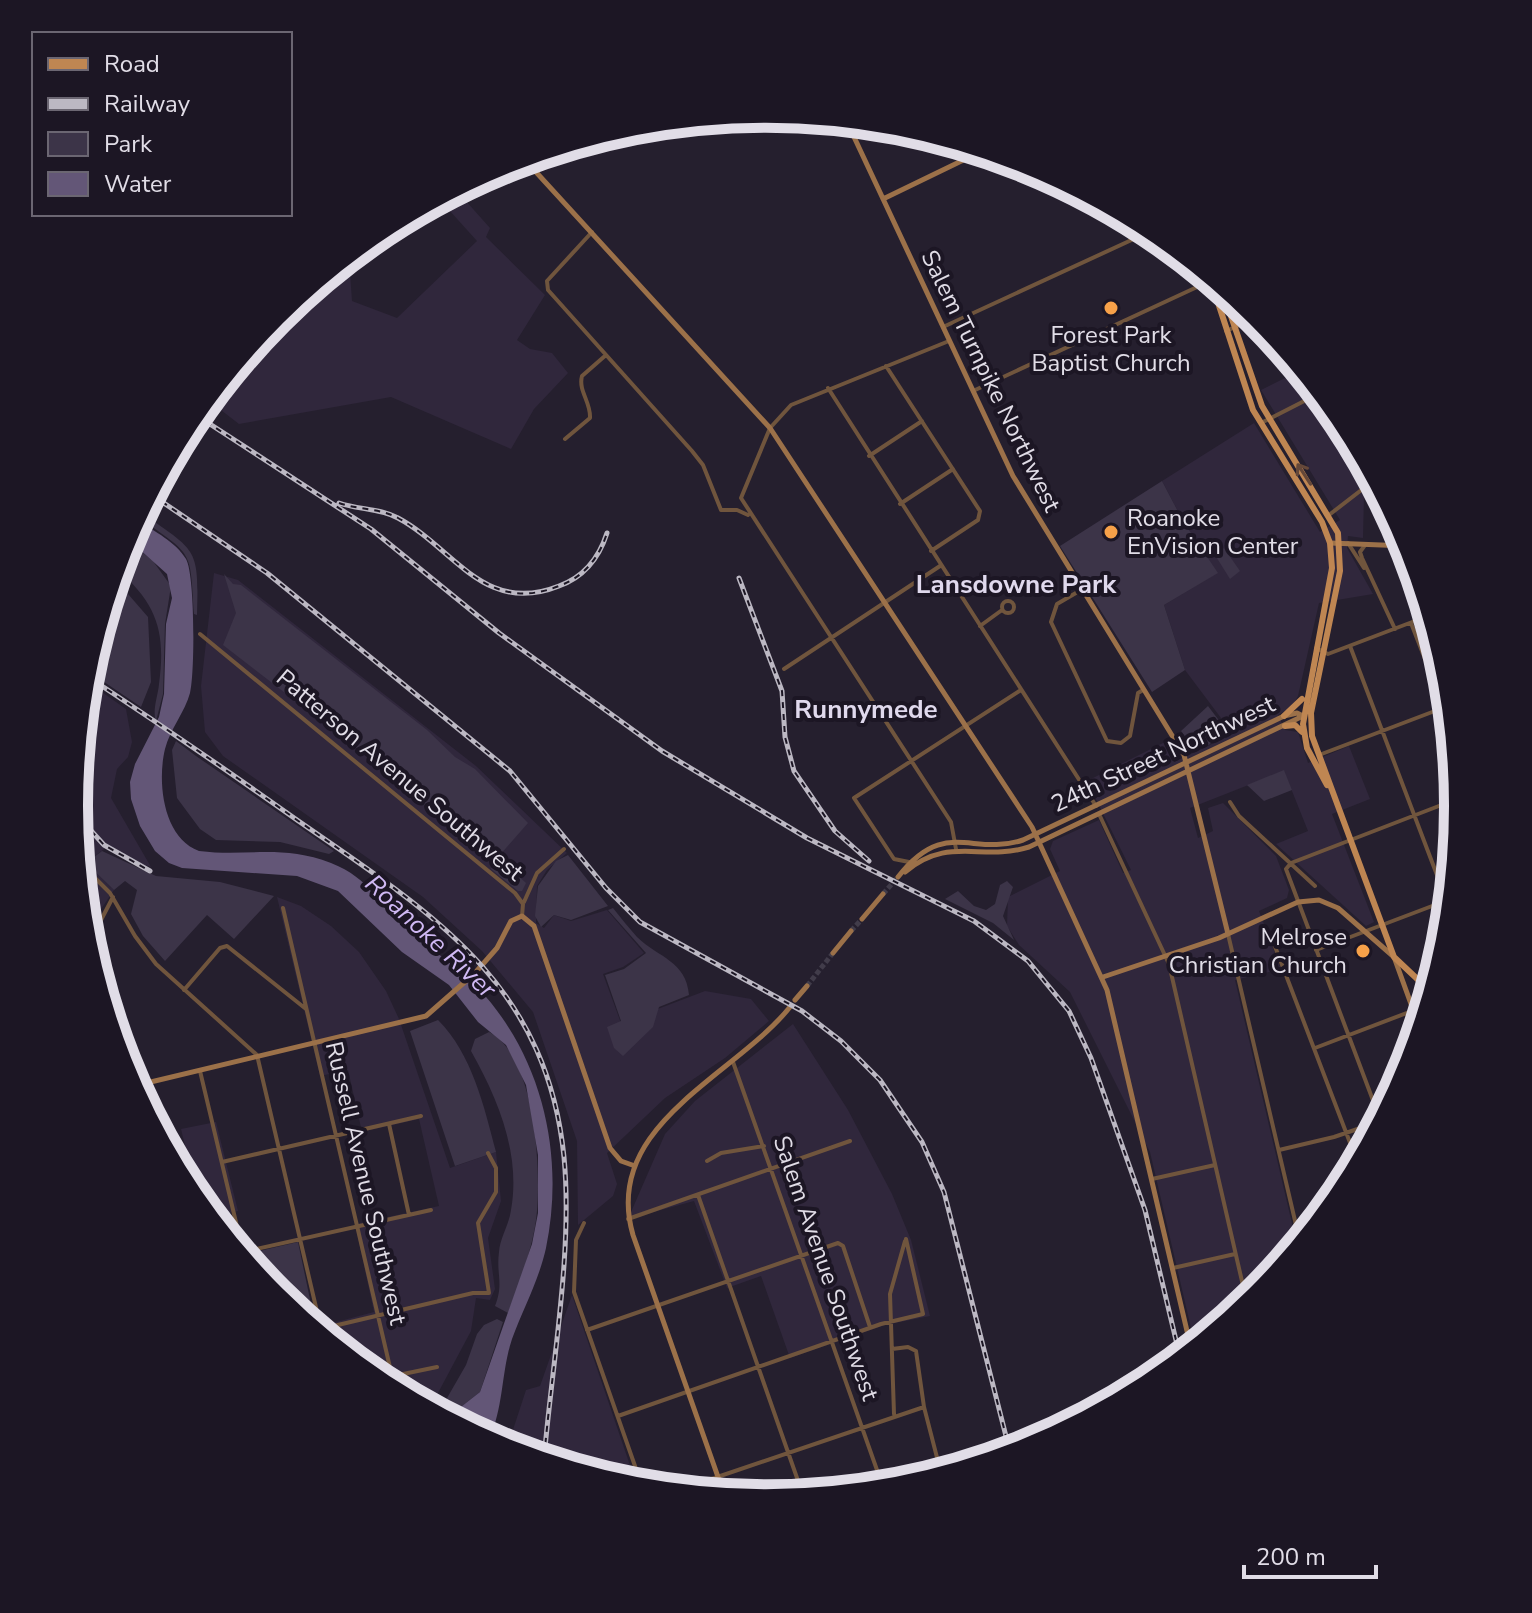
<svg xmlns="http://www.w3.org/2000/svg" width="1532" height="1613" font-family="'Nunito Sans',sans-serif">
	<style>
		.built { fill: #30273c }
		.green { fill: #3c3448 }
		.water { fill: #635677 }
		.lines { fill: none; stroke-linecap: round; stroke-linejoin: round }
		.secondary-tunnel { stroke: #413c4a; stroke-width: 5; stroke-dasharray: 5 2.5; stroke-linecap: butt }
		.street { stroke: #70553d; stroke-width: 4 }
		.secondary { stroke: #9c7149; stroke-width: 5 }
		.primary { stroke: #bf8652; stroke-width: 6 }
		.rail-casing { stroke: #bcb8c3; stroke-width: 5 }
		.rail { stroke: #1c1624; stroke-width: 2; stroke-dasharray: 6; stroke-linecap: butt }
		.oneway { stroke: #654839 }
		.poi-dot { fill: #f7a149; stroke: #1c1624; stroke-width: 3 }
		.labels { text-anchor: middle; stroke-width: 8; stroke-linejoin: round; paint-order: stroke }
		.poi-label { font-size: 24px; fill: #e1dde7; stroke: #1c1624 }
		.street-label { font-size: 24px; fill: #e1dde7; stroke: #1c1624 }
		.neighbourhood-label { font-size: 26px; font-weight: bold; fill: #e0d9ed; stroke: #1c1624 }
		.water-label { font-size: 26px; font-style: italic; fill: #d0b9f4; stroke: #1c1624 }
		.rim { fill: none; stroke: #e1dde7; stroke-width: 10 }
	</style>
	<rect width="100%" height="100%" fill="#251f2e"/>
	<path class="built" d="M457,191L490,228L486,237L545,295L517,340L530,349L552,353L568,373L534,409L511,449L391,397L239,424L208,400L277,317L349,258L352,301L397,318L477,241L440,200Z
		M1299,371L1312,404L1364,495L1363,538L1348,536L1347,548L1373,594L1319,603L1298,696L1292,707L1278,715L1285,730L1298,732L1308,763L1349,746L1370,799L1332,814L1374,922L1366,926L1276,844L1308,831L1284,771L1190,808L1198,838L1213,831L1208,808L1223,803L1276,856L1289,890L1287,898L1259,911L1281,969L1235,980L1297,1245L1255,1296L1195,1345L1150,1152L1070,992L1019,945L1007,926L1008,897L1060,871L1050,849L1053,841L1099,820L1123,873L1131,870L1087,781L1165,742L1174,762L1233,734L1185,670L1164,605L1217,573L1183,521L1162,481L1254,423L1320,532L1340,520L1261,390Z
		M214,573L238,580L476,766L567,853L547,870L537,886L536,923L544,928L554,915L571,921L607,910L644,953L623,967L603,974L621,1023L705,991L751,999L769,1021L725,1058L665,1098L607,1153L617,1184L613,1196L578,1225L577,1141L533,1012L482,951L423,897L223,756L205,732L201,686Z
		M86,681L126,709L132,742L128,757L117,769L111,798L151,867L130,860L108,846L86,863L114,890L95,918L84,911L74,806Z
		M277,897L301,906L331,926L359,952L386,991L399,1019L450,1168L496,1152L501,1201L488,1238L495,1289L490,1300L476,1298L471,1331L430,1408L381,1382L328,1338L325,1325L374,1312L355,1224L439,1206L419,1119L362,1132L348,1070L320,1076Z
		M793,1024L848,1110L892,1194L911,1240L930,1316L885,1325L790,1358L761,1276L727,1288L694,1201L628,1219L665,1134L695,1101Z
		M216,1122L238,1211L212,1217L198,1199L181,1129Z
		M572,1295L637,1486L507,1448L526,1390L540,1386Z"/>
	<path class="green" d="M1162,481L1183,521L1218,573L1164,605L1185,670L1152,692L1060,546Z
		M142,513C197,552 199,547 197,615L194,614C190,549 194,556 139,518Z
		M127,540L153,561L171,586L165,624L163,694L156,721C152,710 158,696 159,684C166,632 157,604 118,570Z
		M1224,548L1240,571L1230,579L1215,555Z
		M224,574L233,584L241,585L427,730L455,757L475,769L528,823L498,857L526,883L522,891H518L491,869L494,865L354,746L223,645L236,613Z
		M115,579L148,617L151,682L141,707L88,671Z
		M1208,706L1224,727L1209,745L1195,749L1181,731Z
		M176,741L196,756L334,851L329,854L280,842L216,840L200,829L177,798L172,750Z
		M1284,770L1292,790L1264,801L1247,785Z
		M102,851L156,876L220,882L274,896L234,939L207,915L165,961L143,936L131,914L137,890L125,881L114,890L86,863Z
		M568,855L608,906L571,920L554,915L541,927L535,916L538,886L556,861Z
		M1007,881L1013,887L1003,916L1014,940L993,923L945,899L958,891L974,906L986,910L995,904L1000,885Z
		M613,908C621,918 629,928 637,937C659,958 686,961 689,995L659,1007L653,1027L623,1056L614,1048L607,1027L621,1021L605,975L624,969L646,953L608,910Z
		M438,1020C472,1054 484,1106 496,1152L455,1166L410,1031Z
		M489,1032C535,1055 541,1167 537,1211C534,1246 520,1281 508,1313L495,1306C504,1283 496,1274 499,1252C500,1238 509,1225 511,1210C521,1154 498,1099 471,1051L475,1039Z
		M298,1242L316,1328L276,1295L246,1254Z
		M497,1319L503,1322L480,1392L448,1417L439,1412L466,1365L477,1334L484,1325Z"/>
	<path class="water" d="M138,521C154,531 176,542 186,559C195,574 195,673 190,693C185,712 170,729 165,749C157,782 163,838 199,851C247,857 281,844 331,863C373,880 374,902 403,926C428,947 455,965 478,988C543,1057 565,1156 546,1248C539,1280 523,1309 512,1339C501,1372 504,1407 489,1439L448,1417L480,1392L532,1244L538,1213V1155L526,1085L506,1045L478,1022L449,985L402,952L338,891L297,876L182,868L169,863L155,851L140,826L131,799L130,782L135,764L159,717L164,694L166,624L172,598L167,574L128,539Z"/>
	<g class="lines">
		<path class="secondary-tunnel" d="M883,894L898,877
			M851,931L862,919
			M807,986L833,953"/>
		<path class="street" d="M592,232L547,281L548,290L692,451L703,465L721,510H737L748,515
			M943,327L1151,231
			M1226,331L1256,318
			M949,341L791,405L770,428L741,498L951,822L956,849
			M886,366L980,511L978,520L931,551
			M828,388L1096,806
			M973,391L1210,281
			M1261,423L1318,394
			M565,439L590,418C591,402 578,391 582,376L606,355
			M869,456L922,421
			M900,504L953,469
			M1329,515L1373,481
			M1348,543L1364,568
			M1365,545L1360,552L1362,558L1395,629
			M1081,590L1057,604L1051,622L1107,741L1121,743L1130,736L1138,693L1143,690
			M1002 607a6 6 0 1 1 12 0a6 6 0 1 1-12 0Z
			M1411,623L1450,723
			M980,626L1002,610
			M200,634L515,893L523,904L522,916
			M1350,646L1448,904
			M1316,648L1328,654L1428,616
			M784,669L940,566
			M1319,755L1448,706
			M1230,802L1239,816L1315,886
			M1099,814L1169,964L1247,1303
			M909,862L894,859L854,798L1021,690
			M80,863L110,893L135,936L156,964L257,1055L322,1333
			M524,902L537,873L564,849
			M283,908L392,1376
			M85,921L97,928
			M1228,934L1300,1242
			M1271,936L1357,1161
			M88,945L113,897
			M1316,950L1448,900
			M184,990L220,948L227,946L306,1009
			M1315,1048L1425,1006
			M733,1062L883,1487
			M200,1071L244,1256
			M1380,1119L1286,869L1291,863L1457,799
			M389,1124L409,1215
			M1279,1150L1334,1137L1378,1122
			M707,1161L721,1153L764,1146
			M222,1162L421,1116
			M1152,1179L1215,1165
			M698,1195L803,1495
			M628,1219L850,1141
			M584,1223L576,1240L574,1292L642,1486
			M243,1252L431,1210
			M1173,1268L1235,1254
			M321,1329L473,1293H489L478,1223L496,1192V1168L488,1153
			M587,1330L838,1243L843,1246L870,1327
			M892,1349L908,1347L916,1351L924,1407L941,1473
			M379,1379L437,1367
			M894,1414L890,1294L905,1241
			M618,1416L881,1324L923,1314L906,1239
			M679,1490L924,1407"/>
		<path class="secondary" d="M847,122L1013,476L1184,755L1228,934
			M525,160L770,428L1032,827L1107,990L1191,1348
			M883,199L980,152
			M1330,543L1407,546
			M905,872C949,835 981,862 1029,847L1303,716
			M898,877C945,817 971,857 1023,840L1284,716L1297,713L1303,716
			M862,919L883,894
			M833,953L851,931
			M1103,977L1219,938L1298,902L1319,900L1338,908L1394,957L1419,1026
			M795,1000L807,986
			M134,1086L426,1016L475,973L497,948L511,921L522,916L534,926L610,1148L621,1161L635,1166
			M724,1494L633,1235C601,1125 734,1077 790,1007"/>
		<path class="primary" d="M1211,281L1253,410L1322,522L1330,543L1332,568L1303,724L1307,748L1327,785
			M1222,290L1262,406L1338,533L1340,571L1311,713L1312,736L1394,957L1430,991
			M1284,716L1302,699
			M1285,726L1295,725L1302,732"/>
		<defs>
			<path id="rail" d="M196,415L371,529L499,633L662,751L807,838L974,921L1028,961L1069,1011L1091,1058L1145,1210L1180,1357
				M152,495L267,573L510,771L606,888L640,922L802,1011L841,1041L880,1080L922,1142L944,1192L1010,1452
				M339,503C359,510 380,508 398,518C454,548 484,616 559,586C584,577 599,558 607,533
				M739,578L782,691L785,737L794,771L835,831L869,861
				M87,676C158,723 228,771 297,820C428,911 546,980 564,1157C573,1251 552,1364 544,1459
				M75,813L104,845L150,871"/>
		</defs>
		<use href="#rail" class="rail-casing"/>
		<use href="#rail" class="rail"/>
	</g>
	<defs><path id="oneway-shaft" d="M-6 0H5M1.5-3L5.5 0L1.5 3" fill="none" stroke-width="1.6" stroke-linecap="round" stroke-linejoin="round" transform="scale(2)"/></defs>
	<use class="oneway" href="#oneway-shaft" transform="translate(1304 474) rotate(-123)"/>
	<g class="poi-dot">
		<circle cx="1111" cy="308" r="8"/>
		<circle cx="1111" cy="532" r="8"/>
		<circle cx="1363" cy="951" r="8"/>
	</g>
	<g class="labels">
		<g class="poi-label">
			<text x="1111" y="343">Forest Park<tspan x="1111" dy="28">Baptist Church</tspan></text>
			<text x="1127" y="526" text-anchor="start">Roanoke<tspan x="1127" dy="28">EnVision Center</tspan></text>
			<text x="1347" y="945" text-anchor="end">Melrose<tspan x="1347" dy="28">Christian Church</tspan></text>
		</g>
		<g class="street-label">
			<text transform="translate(991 381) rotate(64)" y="8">Salem Turnpike Northwest</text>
			<text transform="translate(1163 754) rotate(-25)" y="8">24th Street Northwest</text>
			<text transform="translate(400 775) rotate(40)" y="8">Patterson Avenue Southwest</text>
			<text transform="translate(366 1183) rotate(77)" y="8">Russell Avenue Southwest</text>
			<text transform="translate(826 1268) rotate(71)" y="8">Salem Avenue Southwest</text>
		</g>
		<g class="neighbourhood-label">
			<text x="1016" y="593">Lansdowne Park</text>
			<text x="866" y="718">Runnymede</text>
		</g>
		<g class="water-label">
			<text transform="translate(431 936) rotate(43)" y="9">Roanoke River</text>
		</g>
	</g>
	<path d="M0 0H1532V1613H0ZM88 806a678 678 0 1 1 1356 0a678 678 0 1 1-1356 0Z" fill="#1c1624" fill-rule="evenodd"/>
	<path class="rim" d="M88 806a678 678 0 1 1 1356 0a678 678 0 1 1-1356 0Z"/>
	<rect x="32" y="32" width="260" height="184" fill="#1c1624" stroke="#6b6672" stroke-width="2"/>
	<rect x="48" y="58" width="40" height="12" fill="#bf8652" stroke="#6b6672" stroke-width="2"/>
	<text x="104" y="72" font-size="24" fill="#e1dde7">Road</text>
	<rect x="48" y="98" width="40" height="12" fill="#bcb8c3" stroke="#6b6672" stroke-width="2"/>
	<text x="104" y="112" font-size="24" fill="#e1dde7">Railway</text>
	<rect x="48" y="132" width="40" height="24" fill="#3c3448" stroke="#6b6672" stroke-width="2"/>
	<text x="104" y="152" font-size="24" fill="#e1dde7">Park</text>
	<rect x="48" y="172" width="40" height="24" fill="#635677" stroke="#6b6672" stroke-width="2"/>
	<text x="104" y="192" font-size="24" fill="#e1dde7">Water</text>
	<path d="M1244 1565v12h132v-12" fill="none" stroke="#e1dde7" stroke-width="4"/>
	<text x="1256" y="1565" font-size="24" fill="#e1dde7" stroke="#1c1624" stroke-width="6" paint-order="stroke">200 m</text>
</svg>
